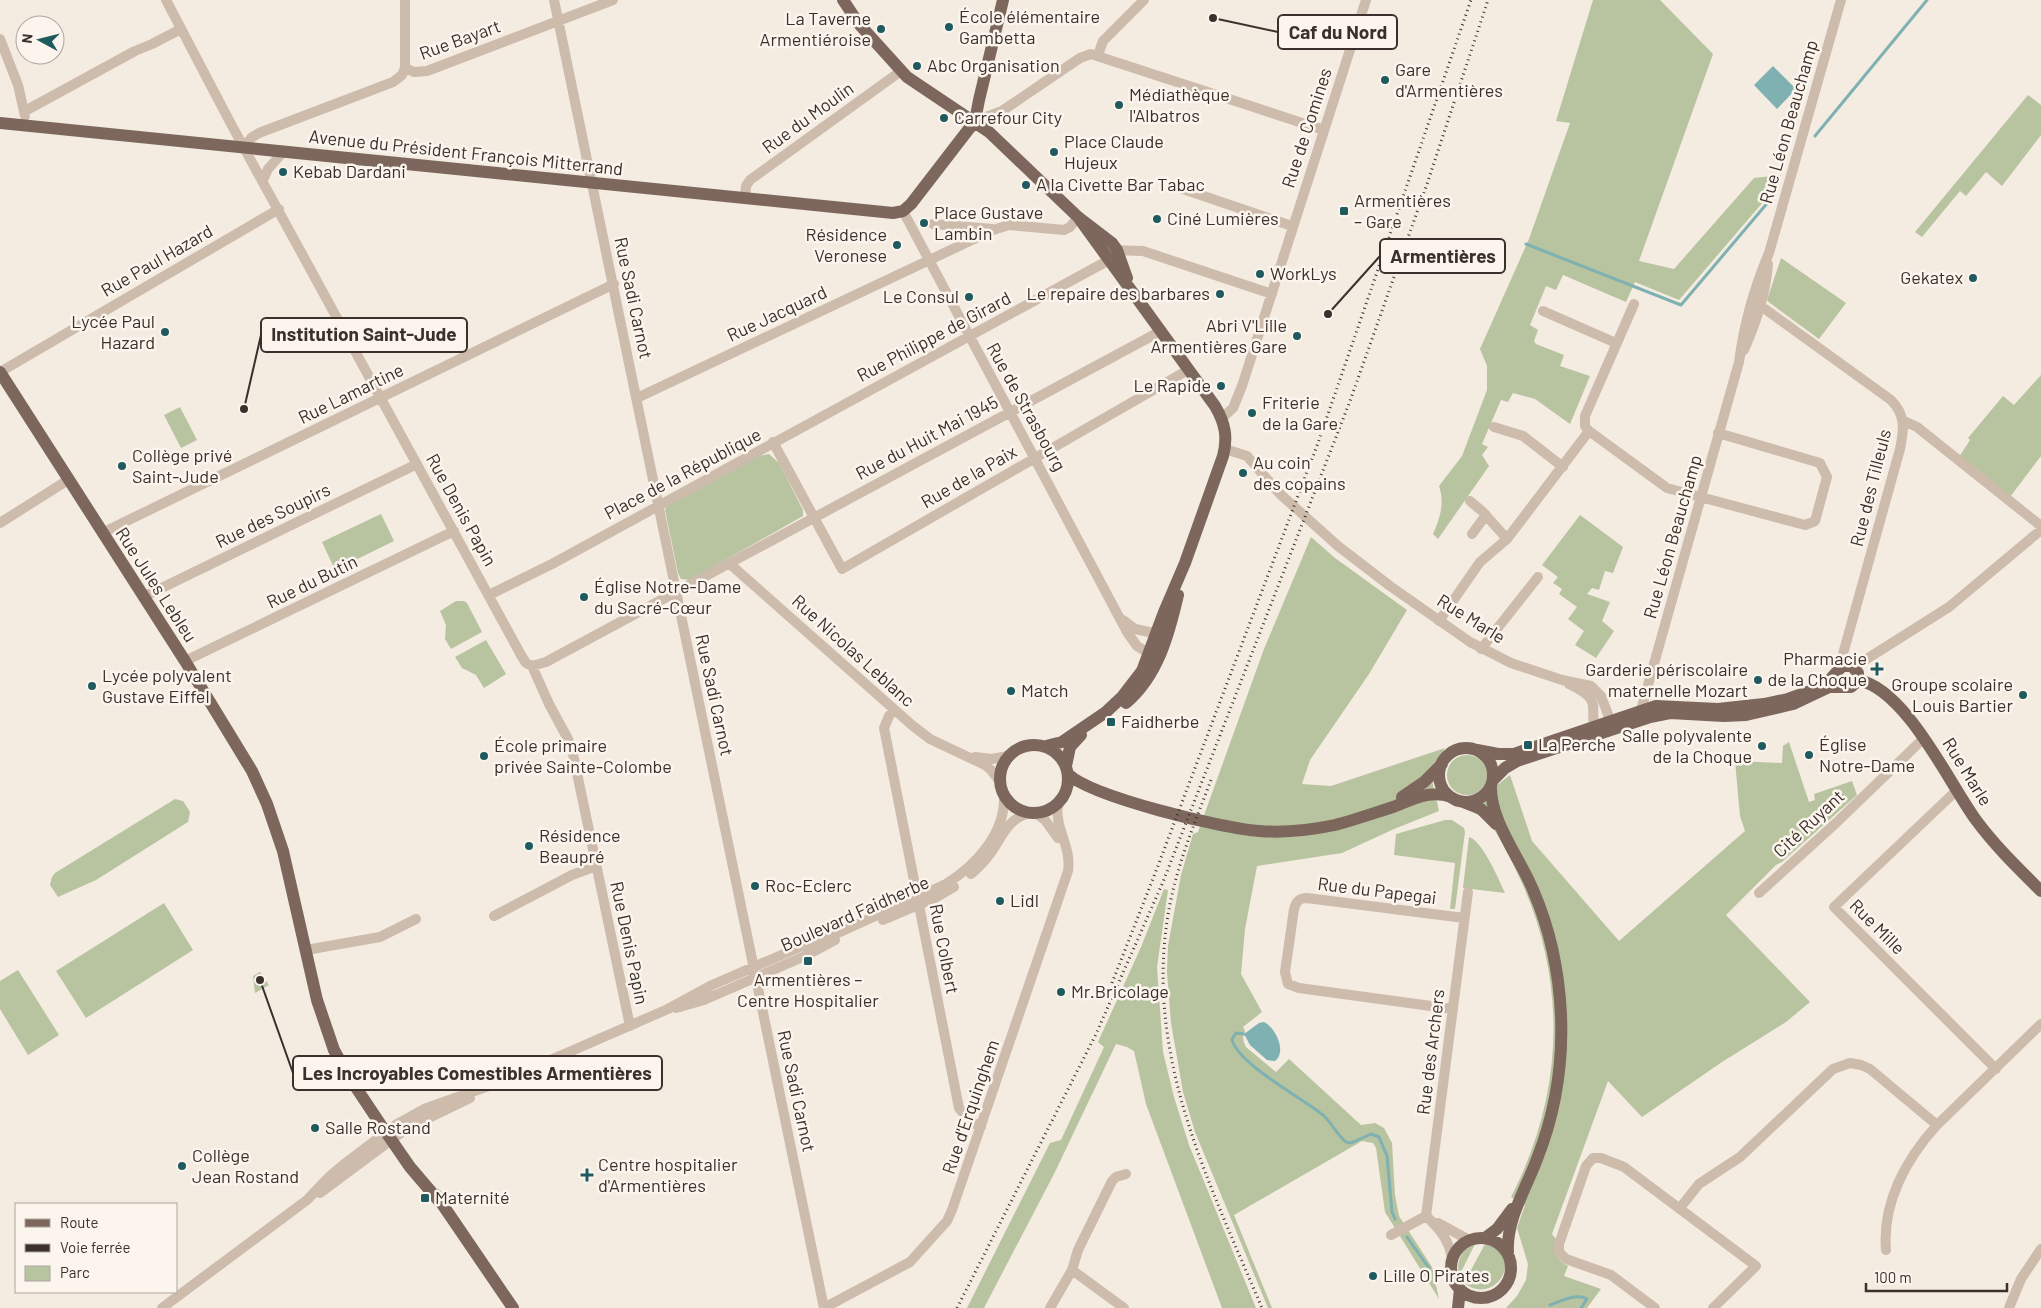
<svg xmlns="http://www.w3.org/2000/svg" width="2041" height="1308" font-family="Barlow,sans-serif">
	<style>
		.green { fill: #b8c4a0 }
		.water { fill: #7fb0b2 }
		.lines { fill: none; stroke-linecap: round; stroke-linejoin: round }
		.stream { stroke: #7fb0b2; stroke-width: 3 }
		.minor { stroke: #cdbbac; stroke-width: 10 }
		.major { stroke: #7d675c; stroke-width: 12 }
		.rail { stroke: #3b302b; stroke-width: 3; stroke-dasharray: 1 4; stroke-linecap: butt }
		.poi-dot { fill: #1f5a5e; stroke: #fbf5ee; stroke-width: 2 }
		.labels { text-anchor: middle; stroke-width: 5; stroke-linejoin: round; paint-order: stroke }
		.poi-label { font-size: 18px; fill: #3b302b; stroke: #fbf5ee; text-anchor: start }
		.street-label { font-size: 18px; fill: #3b302b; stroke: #fbf5ee }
		.leader { fill: none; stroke: #3b302b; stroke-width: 2 }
		.callout-dot { fill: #3b302b; stroke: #fbf5ee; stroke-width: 2 }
		.callout { fill: #fbf5ee; stroke: #3b302b; stroke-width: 2 }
		.callout-label { font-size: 19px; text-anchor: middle; font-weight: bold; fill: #3b302b }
	</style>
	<rect width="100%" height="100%" fill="#f4ebe1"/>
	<path class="green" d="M1593,0H1660L1713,54L1639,261L1674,269L1754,178L1781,175L1776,187L1679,300L1635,282L1626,302L1563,275L1556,290L1546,286L1530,325L1538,330L1534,341L1536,344L1564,355L1560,366L1590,376L1570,424L1535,399L1513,393L1508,402L1501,400L1482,444L1488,447L1482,455L1489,466L1438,539L1433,534C1440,518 1445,503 1439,486L1462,456L1487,390V366L1480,349L1529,239L1570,123L1556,121Z
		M2028,95L2041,105V135L2002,186L1986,172L1966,196L1960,191L1922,237L1915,232Z
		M1781,258L1846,303L1819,339L1770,303L1767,300Z
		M2041,375V456L2010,497L1959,457L1970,440L1968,438L2003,396L2014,405Z
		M180,407L197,440L181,448L164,415Z
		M769,454L779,463L803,510V516L690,580L681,579L678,573L665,510L667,505L759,456Z
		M381,514L394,541L335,570L322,542Z
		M1580,515L1623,547L1613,573L1605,571L1599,590L1592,588L1587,594L1610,602L1602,621L1614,631L1596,658L1575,645L1584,631L1568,619L1577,607L1559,594L1562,589L1553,583L1558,577L1542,565Z
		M1311,537L1335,558L1407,610L1369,674L1310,760L1302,784L1331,786L1445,748L1430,771L1439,811L1394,829L1342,853L1257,866L1245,929L1241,974L1262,1012L1243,1027L1245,1031C1242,1037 1243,1041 1246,1047L1276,1072L1289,1059L1361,1125L1375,1123L1384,1128L1392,1143L1395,1195L1399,1216L1432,1267L1439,1299L1385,1212L1376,1148L1373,1143L1362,1141L1234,1215L1272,1308H1268L1195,1132L1183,1092L1171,1023L1167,972L1168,946L1181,875L1193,834L1198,832L1264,649Z
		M456,601H464L467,603L482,632L451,649L445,639L446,625L440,611Z
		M486,640L506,674L484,688L476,675L462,668L455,657Z
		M1789,742L1809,802L1815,800L1814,794L1852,781L1857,795L1782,862L1776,865L1726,915L1810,1002L1786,1022L1722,1062L1642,1117L1608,1081L1552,1234L1556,1239C1555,1251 1556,1261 1568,1266L1564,1276L1601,1289L1587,1308H1506L1517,1296L1526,1280L1528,1264L1517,1228L1525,1205L1511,1197C1563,1096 1568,987 1522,883C1515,867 1498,831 1486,820C1481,816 1473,812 1467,809L1510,775L1532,841L1619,941L1745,831L1740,816L1735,761L1782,763L1783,746Z
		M1447 775a20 20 0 1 1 40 0a20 20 0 1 1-40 0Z
		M175,799L183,801L190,812L188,822L96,880L58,897L50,885L52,877L55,873Z
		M1445,820H1452L1464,828L1465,832L1455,909H1450L1455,863L1394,855L1396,834Z
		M1469,837C1482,840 1499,880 1505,893L1463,888Z
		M1164,889L1168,890L1157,967L1163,1052L1174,1097L1189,1145L1256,1308H1222L1146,1104L1134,1051L1127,1047L1116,1044L1055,1172L984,1308H967L1050,1143L1061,1140L1104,1047L1098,1042L1141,947Z
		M164,903L193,950L86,1018L56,971Z
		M18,970L59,1035L28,1055L0,1009V981Z
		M260,972L269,985L255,993L253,976Z
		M1475,1244L1459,1276C1456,1261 1461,1250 1475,1244Z
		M1485,1244C1527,1253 1496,1308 1464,1283Z"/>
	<path class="water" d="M1773,66L1796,89L1777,109L1754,85Z
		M1264,1022C1276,1028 1287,1052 1275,1061L1267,1060L1250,1045L1244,1034L1259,1023Z"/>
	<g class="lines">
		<path class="stream" d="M1815,136L1927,0
			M1526,244L1681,305L1775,194
			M1244,1034L1236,1033L1232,1039C1236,1063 1304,1099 1323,1115C1332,1123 1337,1135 1346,1142L1351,1143L1371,1134L1379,1137L1387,1156L1392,1212L1395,1219
			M1407,1237L1429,1268
			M1550,1305C1561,1301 1576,1293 1587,1299L1581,1308"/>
		<path class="minor" d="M166,0L231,124L521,655L526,663L532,666L549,704L568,739L573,754L630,1026
			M554,0L824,1308
			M0,39L18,85L25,116
			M1098,55L1103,41L1144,0
			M405,68L414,72L427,71L613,0
			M25,111L135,51L152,44L181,29
			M975,121L1002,111L1080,58L1091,54L1324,130
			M244,148L251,138L259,133L393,82L402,75L405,68V0
			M263,180L268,169L283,152
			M1177,187L1292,226
			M745,199L746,186L750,180L901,71
			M903,211L1127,632L1137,646L1155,657
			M933,224L992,229
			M1111,250L1143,251L1272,294
			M1751,303L1765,309L1891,400C1906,415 1904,430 1900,449L1843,654L1844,665
			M1543,311L1616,343
			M1744,350C1756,323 1766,294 1768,264
			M0,372L279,209
			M637,398L993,230L1009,225L1064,230L1070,227L1078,217L1083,222
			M1222,418L1233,408L1242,386L1366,0
			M1904,421L1917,427L2041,526
			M1494,427L1523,436L1563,467
			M1589,431L1585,426V416L1634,304
			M773,442L842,569L1188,370
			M1225,449L1247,456L1280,494L1338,546L1390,586L1470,642L1511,663L1562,680L1591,686L1601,696L1613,728
			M1470,501L1482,511L1507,539
			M0,523L68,480
			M102,533L614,284
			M1472,534L1486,515
			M730,564L913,726L930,739L985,765L991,770L1000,782
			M489,595L552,564L1109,260
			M143,597L417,464
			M1123,620L1135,629L1163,635
			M1439,621L1480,562L1507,539L1589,431L1667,488L1805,525L1815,521L1827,477L1820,463L1718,433
			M1481,649L1538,577
			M185,661L454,531
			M532,666L546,662L1161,331
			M1854,667L1949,607L2041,530
			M1569,684C1606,702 1587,705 1596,734
			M894,710L889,716L884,728L959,1108L969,1121L981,1127
			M1639,717L1739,362C1744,324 1754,288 1769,253L1841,0
			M975,757L992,759L1008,756
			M1957,790L1834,907L1996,1069
			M1035,813L1045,820L1058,838
			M971,874C978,868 984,862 990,854C1003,836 1006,820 1029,813
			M1759,893L1836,823L1924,738
			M494,916L572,875L596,866
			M883,920L935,898L954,887
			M306,950L380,937L416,919
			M676,1008L704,1000L805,956L835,940
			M1453,1009L1299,988L1288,984L1285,972L1294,909C1296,901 1300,898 1307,898L1464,918
			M1937,1125L2041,1024
			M320,1193L406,1129L470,1098
			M1680,1208L1699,1184L1740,1157L1833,1069L1850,1063L1861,1065L1870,1069L1937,1125C1906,1159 1882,1203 1886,1250
			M1426,1216L1468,892
			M1426,1216C1440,1229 1450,1241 1452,1260
			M1438,1223L1469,1240
			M1391,1235L1426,1216
			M1072,1270L1124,1308
			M162,1308L307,1200L330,1176L343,1165L397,1124L424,1109L500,1082L668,1009L712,985L807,944L829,937L946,884C976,865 1006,833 1004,795
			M824,1308L910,1262L947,1221L952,1210L1068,871C1072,847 1054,828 1058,804
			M1050,1308L1072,1270L1078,1250L1112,1181L1116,1177L1126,1174
			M1655,1308L1611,1275L1566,1259L1559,1252V1244L1586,1166L1593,1158H1601L1624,1167L1756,1266L1713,1308
			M2009,1308L2021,1279L2041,1249"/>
		<path class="major" d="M843,0L859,24L907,77L989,132L1078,217L1112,243L1117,250L1127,278
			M0,123L893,213L903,211L911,204L975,121L979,100L1003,0
			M0,372L185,661L252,771L267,804L283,851L317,1000L334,1050L349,1077L381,1125L410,1167L439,1201
			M1858,680C1906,689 1949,783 1976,820C1995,846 2019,869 2041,891
			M1126,703C1158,676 1169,634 1178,595
			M1000 779a34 34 0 1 1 68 0a34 34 0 1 1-68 0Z
			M1046,746L1062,742L1106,712L1122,697L1142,671L1164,612L1185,563L1223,456C1228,437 1225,423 1215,406L1078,217
			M1439 775a27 27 0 1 1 54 0a27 27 0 1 1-54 0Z
			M1477,750L1498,754H1514L1656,706L1718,709L1764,704L1788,699L1813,690L1828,682L1842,666H1852L1858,673V681L1851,687H1829L1793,704L1746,715L1724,716L1670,713L1650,717L1517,761L1505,768L1493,780
			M1066,766L1070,747L1081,735
			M1068,774C1092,797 1224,829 1259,831C1284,833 1311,830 1335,825C1354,820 1374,813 1393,807C1412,800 1430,789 1451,797
			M1491,786C1490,821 1520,858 1533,890C1550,929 1559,972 1561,1015C1563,1064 1555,1114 1537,1159C1526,1189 1506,1220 1508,1252
			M1402,797L1424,782L1442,764
			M1463,802L1481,809L1496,824
			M436,1195L513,1308
			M1451 1268a30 30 0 1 1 60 0a30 30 0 1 1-60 0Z
			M1485,1238L1497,1229L1512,1209
			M1458,1308L1460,1289"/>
		<path class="rail" d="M1211,780C1195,822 1177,865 1169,909C1143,1053 1208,1180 1262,1308
			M1112,983L1156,871L1318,443L1471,0
			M957,1308L1096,1034L1163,882L1350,401L1427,184L1488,0"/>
	</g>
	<g class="poi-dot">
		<circle cx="949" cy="27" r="5"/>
		<circle cx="881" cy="29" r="5"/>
		<circle cx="917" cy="66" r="5"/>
		<circle cx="1385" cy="80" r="5"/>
		<circle cx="1119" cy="105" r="5"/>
		<circle cx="944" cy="118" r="5"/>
		<circle cx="1054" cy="152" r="5"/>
		<circle cx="283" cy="172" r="5"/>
		<circle cx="1026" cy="185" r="5"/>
		<rect x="1339" y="206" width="10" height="10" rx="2.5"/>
		<circle cx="1157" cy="219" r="5"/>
		<circle cx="924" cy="223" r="5"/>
		<circle cx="897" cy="245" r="5"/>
		<circle cx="1260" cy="274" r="5"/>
		<circle cx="1973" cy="278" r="5"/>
		<circle cx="1220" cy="294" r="5"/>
		<circle cx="969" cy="297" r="5"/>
		<circle cx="165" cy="332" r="5"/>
		<circle cx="1297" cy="336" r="5"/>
		<circle cx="1221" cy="386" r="5"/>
		<circle cx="1252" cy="413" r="5"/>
		<circle cx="122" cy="466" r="5"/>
		<circle cx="1243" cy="473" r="5"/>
		<circle cx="584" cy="597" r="5"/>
		<path d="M1874.5 661.5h5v5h5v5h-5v5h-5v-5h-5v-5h5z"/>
		<circle cx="1758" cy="680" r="5"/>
		<circle cx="92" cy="686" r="5"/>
		<circle cx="1011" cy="691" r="5"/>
		<circle cx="2023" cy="695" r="5"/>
		<rect x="1106" y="717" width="10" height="10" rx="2.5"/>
		<rect x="1523" y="740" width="10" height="10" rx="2.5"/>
		<circle cx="1762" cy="746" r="5"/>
		<circle cx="1809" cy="755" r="5"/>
		<circle cx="484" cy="756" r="5"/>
		<circle cx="529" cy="846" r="5"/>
		<circle cx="755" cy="886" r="5"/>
		<circle cx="1000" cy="901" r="5"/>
		<rect x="803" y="956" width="10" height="10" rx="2.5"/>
		<circle cx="1061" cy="992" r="5"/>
		<circle cx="315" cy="1128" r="5"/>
		<circle cx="182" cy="1166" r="5"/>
		<path d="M584.5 1167.5h5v5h5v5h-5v5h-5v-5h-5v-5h5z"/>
		<rect x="420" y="1193" width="10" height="10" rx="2.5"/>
		<circle cx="1373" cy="1276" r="5"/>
	</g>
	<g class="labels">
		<g class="poi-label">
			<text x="959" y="23">École élémentaire<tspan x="959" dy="21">Gambetta</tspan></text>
			<text x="871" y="25" text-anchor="end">La Taverne<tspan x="871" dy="21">Armentiéroise</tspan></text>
			<text x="927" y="72">Abc Organisation</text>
			<text x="1395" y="76">Gare<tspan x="1395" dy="21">d'Armentières</tspan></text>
			<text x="1129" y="101">Médiathèque<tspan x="1129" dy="21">l'Albatros</tspan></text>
			<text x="954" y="124">Carrefour City</text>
			<text x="1064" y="148">Place Claude<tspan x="1064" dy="21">Hujeux</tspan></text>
			<text x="293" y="178">Kebab Dardani</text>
			<text x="1036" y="191">A la Civette Bar Tabac</text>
			<text x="1354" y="207">Armentières<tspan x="1354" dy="21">– Gare</tspan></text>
			<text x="934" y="219">Place Gustave<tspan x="934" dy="21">Lambin</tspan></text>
			<text x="1167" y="225">Ciné Lumières</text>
			<text x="887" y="241" text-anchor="end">Résidence<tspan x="887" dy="21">Veronese</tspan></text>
			<text x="1270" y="280">WorkLys</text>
			<text x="1963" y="284" text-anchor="end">Gekatex</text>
			<text x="1210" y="300" text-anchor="end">Le repaire des barbares</text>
			<text x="959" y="303" text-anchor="end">Le Consul</text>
			<text x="155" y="328" text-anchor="end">Lycée Paul<tspan x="155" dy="21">Hazard</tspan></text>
			<text x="1287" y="332" text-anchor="end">Abri V'Lille<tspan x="1287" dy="21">Armentières Gare</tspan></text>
			<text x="1211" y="392" text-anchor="end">Le Rapide</text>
			<text x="1262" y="409">Friterie<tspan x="1262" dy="21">de la Gare</tspan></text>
			<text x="132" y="462">Collège privé<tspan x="132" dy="21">Saint-Jude</tspan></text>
			<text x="1253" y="469">Au coin<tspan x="1253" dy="21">des copains</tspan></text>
			<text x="594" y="593">Église Notre-Dame<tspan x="594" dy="21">du Sacré-Cœur</tspan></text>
			<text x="1867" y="665" text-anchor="end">Pharmacie<tspan x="1867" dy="21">de la Choque</tspan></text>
			<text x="1748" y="676" text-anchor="end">Garderie périscolaire<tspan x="1748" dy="21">maternelle Mozart</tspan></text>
			<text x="102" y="682">Lycée polyvalent<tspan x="102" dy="21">Gustave Eiffel</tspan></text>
			<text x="2013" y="691" text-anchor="end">Groupe scolaire<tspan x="2013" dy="21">Louis Bartier</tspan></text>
			<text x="1021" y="697">Match</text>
			<text x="1121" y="728">Faidherbe</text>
			<text x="1752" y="742" text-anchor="end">Salle polyvalente<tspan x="1752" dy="21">de la Choque</tspan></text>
			<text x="1538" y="751">La Perche</text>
			<text x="1819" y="751">Église<tspan x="1819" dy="21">Notre-Dame</tspan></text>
			<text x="494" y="752">École primaire<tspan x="494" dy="21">privée Sainte-Colombe</tspan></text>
			<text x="539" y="842">Résidence<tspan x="539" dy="21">Beaupré</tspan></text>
			<text x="765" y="892">Roc-Eclerc</text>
			<text x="1010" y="907">Lidl</text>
			<text x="808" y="986" text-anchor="middle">Armentières –<tspan x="808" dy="21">Centre Hospitalier</tspan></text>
			<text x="1071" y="998">Mr.Bricolage</text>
			<text x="325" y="1134">Salle Rostand</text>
			<text x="192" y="1162">Collège<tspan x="192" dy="21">Jean Rostand</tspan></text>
			<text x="598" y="1171">Centre hospitalier<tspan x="598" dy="21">d'Armentières</tspan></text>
			<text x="435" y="1204">Maternité</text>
			<text x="1383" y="1282">Lille O Pirates</text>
		</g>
		<g class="street-label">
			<text transform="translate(460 40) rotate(-20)" y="6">Rue Bayart</text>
			<text transform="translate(808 118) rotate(-36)" y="6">Rue du Moulin</text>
			<text transform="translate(1789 122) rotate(-74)" y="6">Rue Léon Beauchamp</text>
			<text transform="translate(1307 128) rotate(-72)" y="6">Rue de Comines</text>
			<text transform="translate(466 153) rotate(6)" y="6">Avenue du Président François Mitterrand</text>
			<text transform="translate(157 261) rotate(-30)" y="6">Rue Paul Hazard</text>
			<text transform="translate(633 298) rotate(78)" y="6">Rue Sadi Carnot</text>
			<text transform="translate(777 314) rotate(-25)" y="6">Rue Jacquard</text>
			<text transform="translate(934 337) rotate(-28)" y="6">Rue Philippe de Girard</text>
			<text transform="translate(351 394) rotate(-26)" y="6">Rue Lamartine</text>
			<text transform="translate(1026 407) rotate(61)" y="6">Rue de Strasbourg</text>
			<text transform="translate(927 438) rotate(-28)" y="6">Rue du Huit Mai 1945</text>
			<text transform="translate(683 474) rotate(-28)" y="6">Place de la République</text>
			<text transform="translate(969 477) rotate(-30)" y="6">Rue de la Paix</text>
			<text transform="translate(1871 488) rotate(-76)" y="6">Rue des Tilleuls</text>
			<text transform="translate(461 510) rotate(61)" y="6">Rue Denis Papin</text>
			<text transform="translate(273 516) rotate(-26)" y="6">Rue des Soupirs</text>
			<text transform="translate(1673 537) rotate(-74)" y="6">Rue Léon Beauchamp</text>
			<text transform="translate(312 582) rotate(-26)" y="6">Rue du Butin</text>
			<text transform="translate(156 585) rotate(57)" y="6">Rue Jules Lebleu</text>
			<text transform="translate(1471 619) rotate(32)" y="6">Rue Marle</text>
			<text transform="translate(853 651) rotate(42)" y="6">Rue Nicolas Leblanc</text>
			<text transform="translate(714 695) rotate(78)" y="6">Rue Sadi Carnot</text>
			<text transform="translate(1967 772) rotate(58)" y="6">Rue Marle</text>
			<text transform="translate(1809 824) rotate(-43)" y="6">Cité Ruyant</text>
			<text transform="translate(1377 891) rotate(7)" y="6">Rue du Papegai</text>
			<text transform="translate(855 914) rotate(-24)" y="6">Boulevard Faidherbe</text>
			<text transform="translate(1877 927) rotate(45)" y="6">Rue Mille</text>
			<text transform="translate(629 943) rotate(78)" y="6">Rue Denis Papin</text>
			<text transform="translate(944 949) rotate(79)" y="6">Rue Colbert</text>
			<text transform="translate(1431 1052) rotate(-83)" y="6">Rue des Archers</text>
			<text transform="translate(796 1091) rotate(78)" y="6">Rue Sadi Carnot</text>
			<text transform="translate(971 1107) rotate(-71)" y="6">Rue d'Erquinghem</text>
		</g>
	</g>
	<path class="leader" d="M1213 18L1278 32M1328 314L1380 256M244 409L261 335M260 980L293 1073"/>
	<g class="callout-dot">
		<circle cx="1213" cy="18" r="5"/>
		<circle cx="1328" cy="314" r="5"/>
		<circle cx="244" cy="409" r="5"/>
		<circle cx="260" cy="980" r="5"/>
	</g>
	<g class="callout">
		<rect x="1278" y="15" width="119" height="34" rx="5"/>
		<rect x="1380" y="239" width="125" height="34" rx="5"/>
		<rect x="261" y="318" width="206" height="34" rx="5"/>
		<rect x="293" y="1056" width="369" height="34" rx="5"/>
	</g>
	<g class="callout-label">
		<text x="1338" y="39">Caf du Nord</text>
		<text x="1443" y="263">Armentières</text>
		<text x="364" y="341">Institution Saint-Jude</text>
		<text x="477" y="1080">Les Incroyables Comestibles Armentières</text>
	</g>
	<rect x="15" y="1203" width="162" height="90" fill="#fbf5ee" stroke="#aea6a0"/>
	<rect x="25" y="1219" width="25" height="8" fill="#7d675c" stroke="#aea6a0"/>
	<text x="60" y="1228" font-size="15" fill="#3b302b">Route</text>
	<rect x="25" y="1244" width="25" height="8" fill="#3b302b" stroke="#aea6a0"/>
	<text x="60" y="1253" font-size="15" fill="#3b302b">Voie ferrée</text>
	<rect x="25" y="1266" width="25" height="15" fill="#b8c4a0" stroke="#aea6a0"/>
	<text x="60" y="1278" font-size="15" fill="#3b302b">Parc</text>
	<g transform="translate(40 40) rotate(277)"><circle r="24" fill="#fbf5ee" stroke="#aea6a0"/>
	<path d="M0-4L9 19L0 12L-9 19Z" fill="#1f5a5e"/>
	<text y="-8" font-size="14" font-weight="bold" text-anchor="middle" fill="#3b302b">N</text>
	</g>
	<path d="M1866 1283v8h141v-8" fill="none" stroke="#3b302b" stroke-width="2.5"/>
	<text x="1874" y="1283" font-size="15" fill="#3b302b" stroke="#fbf5ee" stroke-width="4" paint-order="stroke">100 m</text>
</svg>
